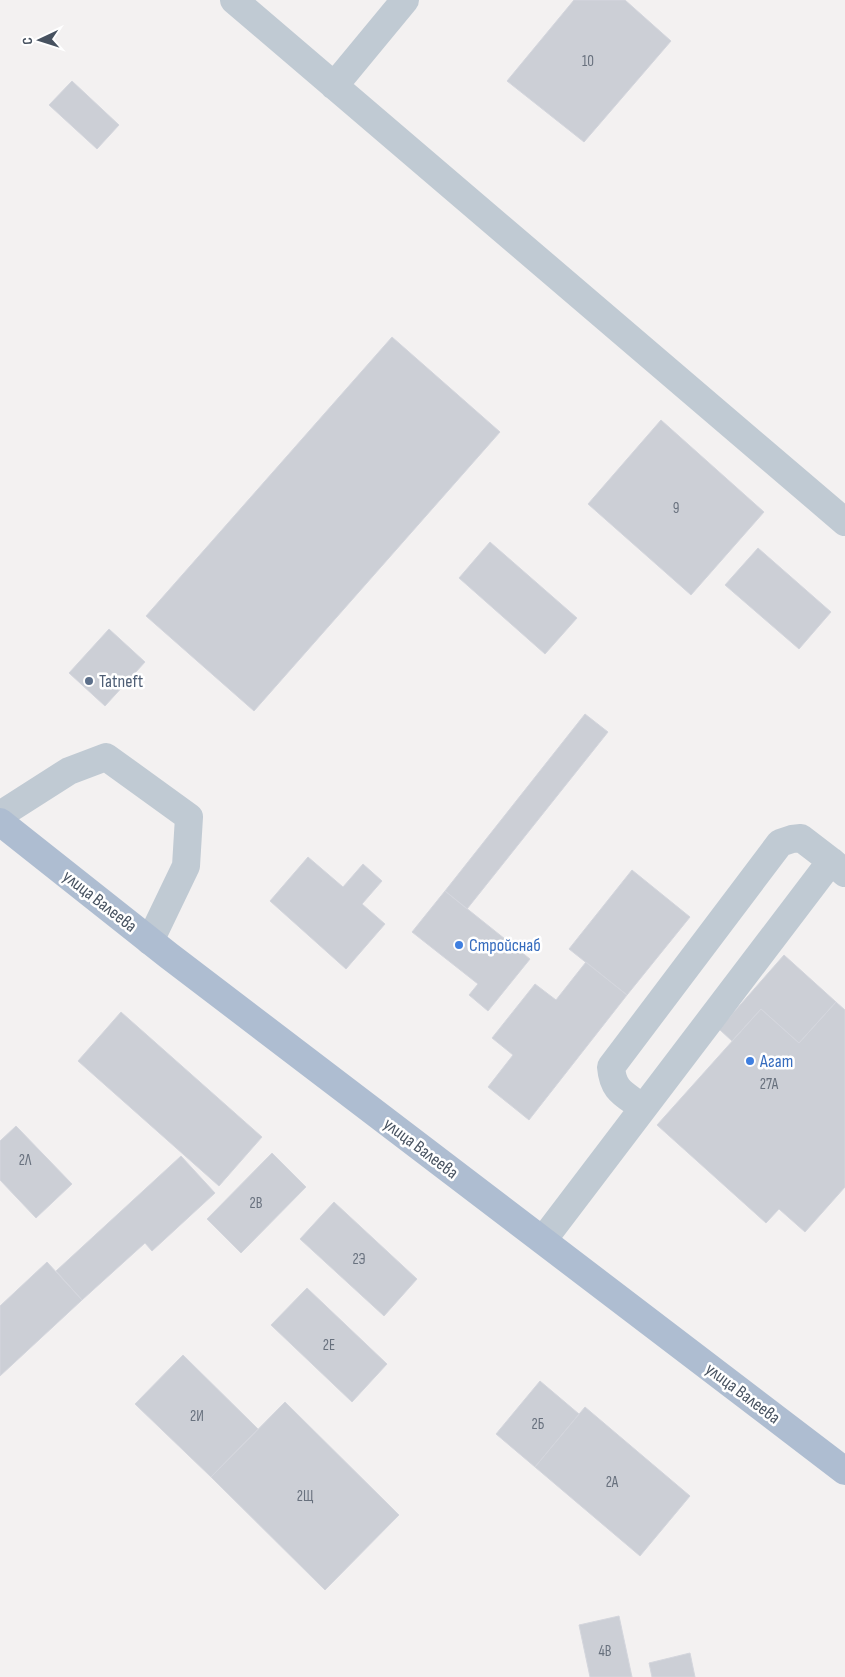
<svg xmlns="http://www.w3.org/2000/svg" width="845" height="1677" font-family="'Sofia Sans Condensed',sans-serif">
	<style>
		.building { fill: #cccfd6; stroke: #d4d6dd }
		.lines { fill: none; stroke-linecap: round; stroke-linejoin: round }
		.minor { stroke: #c0cad3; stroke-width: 28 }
		.major { stroke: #aebdd1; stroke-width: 28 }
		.service-dot { fill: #5c6f8a; stroke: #fff; stroke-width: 2 }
		.shop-dot { fill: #3f7fe0; stroke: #fff; stroke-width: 2 }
		.labels { text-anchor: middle; stroke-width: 5; stroke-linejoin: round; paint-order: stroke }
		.number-label { font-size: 15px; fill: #68717e }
		.service-label { font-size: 18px; fill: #4e5e75; stroke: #fff; text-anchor: start }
		.street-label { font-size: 18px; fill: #475260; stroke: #fff }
		.shop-label { font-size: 18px; fill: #366cbe; stroke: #fff; text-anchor: start }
	</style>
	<rect width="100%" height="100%" fill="#f3f1f1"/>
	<path class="building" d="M574,0H625L671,41L584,142L507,81Z
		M72,81L119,125L97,149L49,105Z
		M392,337L500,432L254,711L146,616Z
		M661,420L764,512L691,595L588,504Z
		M490,542L577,618L545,654L459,578Z
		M758,548L831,612L799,649L725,585Z
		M109,629L145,662L105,706L69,673Z
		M585,714L608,732L467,909L445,891Z
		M308,857L343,887L363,864L382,881L362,904L385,924L346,969L270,901Z
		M632,870L690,917L627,995L569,949Z
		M445,891L530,959L488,1011L469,995L478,984L412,932Z
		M784,955L836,1002L799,1043L761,1009L732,1041L719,1029Z
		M586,962L627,995L529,1120L488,1087L513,1055L492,1038L535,984L556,1000Z
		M836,1002L845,1010V1187L805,1232L779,1209L766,1223L657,1125L761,1009L799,1043Z
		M121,1012L262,1137L219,1186L78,1061Z
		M16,1126L72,1184L36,1218L0,1180V1141Z
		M272,1153L306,1187L241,1253L207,1219Z
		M181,1156L215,1193L152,1251L145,1243L82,1300L56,1271Z
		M334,1202L417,1279L384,1316L300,1239Z
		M47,1262L82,1300L0,1376V1306Z
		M307,1288L387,1364L352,1402L271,1325Z
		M183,1355L258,1429L211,1477L135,1404Z
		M540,1381L579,1414L535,1467L496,1434Z
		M285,1402L399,1515L325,1590L211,1477Z
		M585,1407L690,1496L640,1556L535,1467Z
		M619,1616L632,1677H590L579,1625Z
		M690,1653L695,1677H652L649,1663Z"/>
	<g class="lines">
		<path class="minor" d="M234,0L845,522
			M334,86L405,0
			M0,815L69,771L106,757L189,817L186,866L150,941
			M643,1108C625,1094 613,1092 611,1067L780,843L792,839L801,838L831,861
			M543,1240L831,861L845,873"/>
		<path class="major" d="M0,822L168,955L845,1471"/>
	</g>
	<circle class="service-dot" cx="89" cy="681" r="5"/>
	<g class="shop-dot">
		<circle cx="459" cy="945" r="5"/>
		<circle cx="750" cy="1061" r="5"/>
	</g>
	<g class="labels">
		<g class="number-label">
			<text x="588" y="66">10</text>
			<text x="676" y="513">9</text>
			<text x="769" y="1089">27А</text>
			<text x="25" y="1165">2Л</text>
			<text x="256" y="1208">2В</text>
			<text x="359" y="1264">2Э</text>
			<text x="329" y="1350">2Е</text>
			<text x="197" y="1421">2И</text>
			<text x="538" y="1429">2Б</text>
			<text x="612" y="1487">2А</text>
			<text x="305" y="1501">2Щ</text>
			<text x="605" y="1656">4В</text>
		</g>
		<g class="service-label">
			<text x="99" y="687">Tatneft</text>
		</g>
		<g class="street-label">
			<text transform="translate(100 901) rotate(38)" y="6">улица Валеева</text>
			<text transform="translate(421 1148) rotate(37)" y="6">улица Валеева</text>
			<text transform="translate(743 1393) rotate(37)" y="6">улица Валеева</text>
		</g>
		<g class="shop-label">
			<text x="469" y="951">Стройснаб</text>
			<text x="760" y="1067">Агат</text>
		</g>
	</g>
	<g transform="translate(40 40) rotate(266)" stroke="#ffffff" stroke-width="4" paint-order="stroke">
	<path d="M0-4L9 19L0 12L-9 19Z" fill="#475260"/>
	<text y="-8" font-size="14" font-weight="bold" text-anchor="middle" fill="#475260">С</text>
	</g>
</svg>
